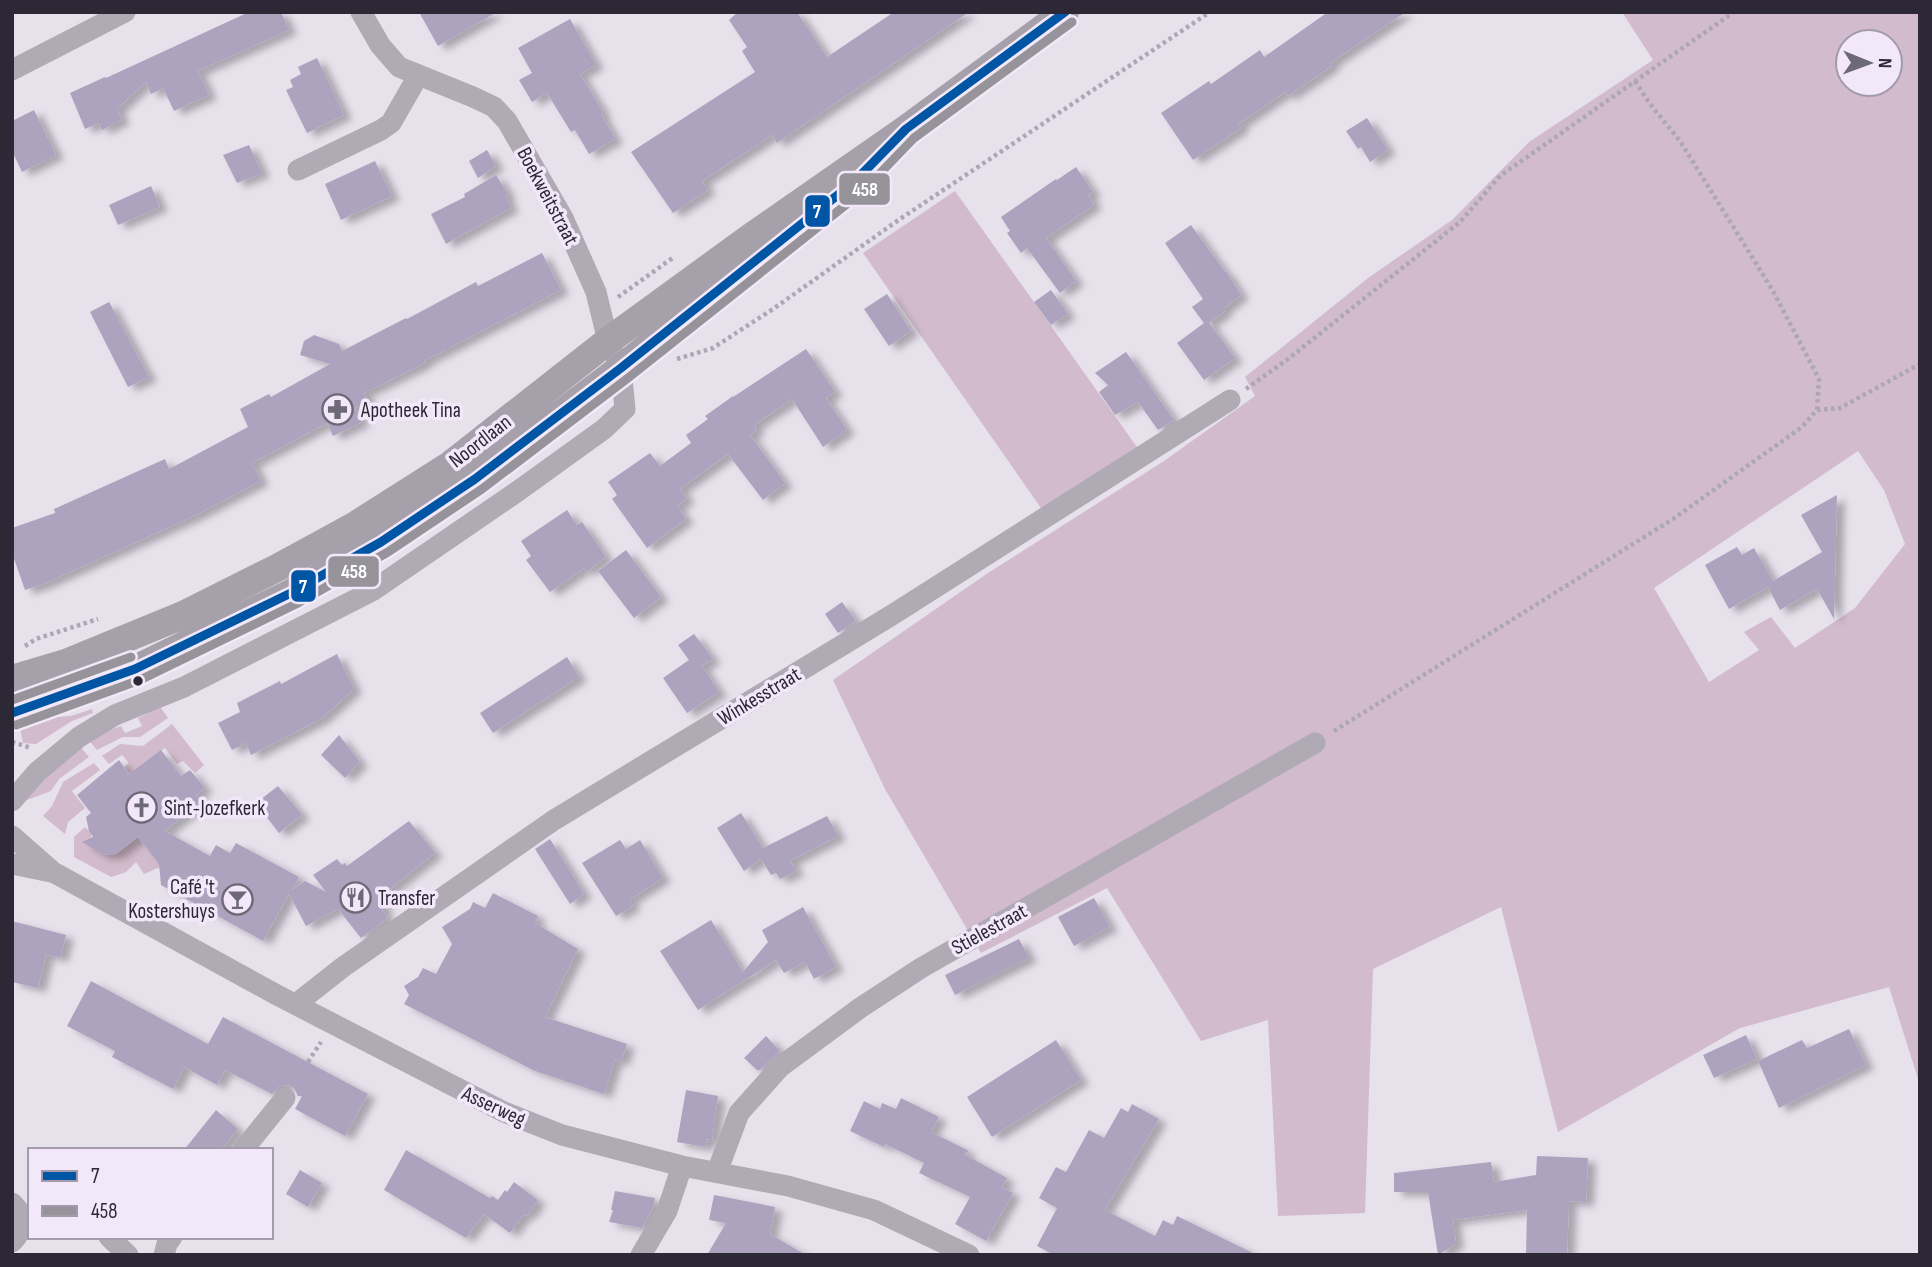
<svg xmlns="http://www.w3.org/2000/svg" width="1932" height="1267" font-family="'Sofia Sans Condensed',sans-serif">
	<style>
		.green { fill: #d2bbcc; fill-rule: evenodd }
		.building { fill: #ada3bf; filter: url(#shadow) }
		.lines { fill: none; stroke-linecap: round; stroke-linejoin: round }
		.path { stroke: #aca7b2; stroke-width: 4.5; stroke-dasharray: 3.5 3.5; stroke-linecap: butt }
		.minor { stroke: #afaab4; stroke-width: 21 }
		.secondary { stroke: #a6a0ab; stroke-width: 28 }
		.bus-1-casing { stroke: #f2e8f9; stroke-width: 14 }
		.bus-2-casing { stroke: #f2e8f9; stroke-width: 14 }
		.bus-3-casing { stroke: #f2e8f9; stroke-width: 14 }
		.bus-1 { stroke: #0056a4; stroke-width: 9 }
		.bus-2 { stroke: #96949a; stroke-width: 9 }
		.bus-3 { stroke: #96949a; stroke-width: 9 }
		.bus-dot { fill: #2d2836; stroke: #f2e8f9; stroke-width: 2.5 }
		.labels { text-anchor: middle; stroke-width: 7; stroke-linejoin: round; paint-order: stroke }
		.street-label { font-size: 21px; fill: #2d2836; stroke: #f2e8f9 }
		.poi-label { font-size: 21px; fill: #2d2836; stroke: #f2e8f9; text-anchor: start }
		.line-badge { stroke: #f2e8f9; stroke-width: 2.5 }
		.badge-label { font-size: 19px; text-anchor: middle; font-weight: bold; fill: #fff }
	</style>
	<defs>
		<filter id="shadow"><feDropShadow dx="8" dy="4.5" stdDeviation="3.5" flood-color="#0004"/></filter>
	</defs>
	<rect width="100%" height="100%" fill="#e7e1ec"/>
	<path class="green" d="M1622,12H1920V1085L1889,987L1740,1028L1558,1132L1501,907L1373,969L1365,1213L1278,1216L1268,1020L1201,1041L1107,888L981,953L885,789L833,680L988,573L1164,461L1255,396L1245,377L1368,278L1452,220L1529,142L1653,60ZM1848,42H1890V84H1848ZM1858,451L1884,490L1905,544L1855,608L1795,648L1771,617L1744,632L1759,650L1709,682L1654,588Z
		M955,191L1139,450L1041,508L863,253Z
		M161,708L168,718L140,737H123L97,750L87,738L121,726L125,733L142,726L138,718L156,709Z
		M92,709L93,713L72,721L36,744L23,743L19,723L33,719L71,716Z
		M172,724L204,765L195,773L183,761L177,764L165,748L130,774L124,767L129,763L122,755L109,764L102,756L120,744L143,746Z
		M79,745L89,757L59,779L51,791L27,800L28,795Z
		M94,763L100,770L72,791L85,808L68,822L65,834L43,816L52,806L63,782Z
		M85,827L88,830H92L91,838L121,850L136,834L156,860L165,865L144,874L136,862L126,872L111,877L74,857V837Z"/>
	<path class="building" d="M249,12H281L289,30L198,71L209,95L174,111L163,88L151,94L146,82L117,109L122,120L102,130L99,123L85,129L70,93L105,77L106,78Z
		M419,12H497L438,46Z
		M738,12H797L827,57L894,12H969L777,143L772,135L702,181L708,190L673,213L631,152L755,72L742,51L747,47L729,20Z
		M1328,12H1406L1330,63L1332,66L1288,96L1285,92L1239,124L1241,128L1193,160L1161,113L1209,81L1211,84L1260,50L1264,57Z
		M570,19L596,65L580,74L603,112L601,114L615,139L589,154L575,130L571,132L547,93L532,102L519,80L532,73L518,48Z
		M317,58L344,115L307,133L286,90L293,87L290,80L301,74L298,67Z
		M34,110L56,155L22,172L12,151V121Z
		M1367,118L1388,150L1370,162L1361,147L1358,149L1346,131Z
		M249,145L262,173L237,183L223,155Z
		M487,150L496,166L478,178L469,161Z
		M375,161L392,196L341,220L325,184Z
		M1076,167L1093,192L1088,195L1094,205L1046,238L1076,281L1060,293L1027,248L1021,253L1007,233L1010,231L1001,217L1056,179L1057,180Z
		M496,175L508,194L505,196L511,208L446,244L431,214L465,197L464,194Z
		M151,186L160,207L118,225L109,205Z
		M1191,225L1225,272L1226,271L1241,295L1223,309L1225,311L1209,323L1235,358L1204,380L1177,343L1204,323L1192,307L1203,299L1165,243Z
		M542,253L561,290L424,361L425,363L364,393L368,402L355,408L362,422L333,436L327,423L252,463L261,481L194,516L46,583L25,590L12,553V528L55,513L54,509L165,459L169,469L248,427L240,409L269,394L271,397L330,364L300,355L304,341L314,335L339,344L342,351L406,318L407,319L476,282L478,286Z
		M1051,290L1068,314L1051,325L1034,302Z
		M887,294L911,331L889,346L864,309Z
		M109,302L149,377L128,387L90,312Z
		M806,349L835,392L826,398L847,430L823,447L792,399L754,425L757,430L750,435L785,483L763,500L728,454L680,489L687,499L677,506L686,519L647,548L612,499L617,495L608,482L650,453L660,466L691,443L686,435L708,419L705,416L733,396V397Z
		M1126,352L1174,420L1158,430L1138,402L1115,415L1099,392L1108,385L1095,373Z
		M1837,495L1834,619L1817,589L1780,610L1768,587L1729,609L1705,565L1737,547L1742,555L1754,548L1773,581L1822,552L1801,515Z
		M567,510L577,525L582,522L606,557L586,572L584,568L550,592L526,560L531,556L521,541Z
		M626,550L661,597L634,618L598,571Z
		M842,602L856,621L838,633L825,614Z
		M694,634L713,659L702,666L719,692L687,713L663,678L689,660L678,645Z
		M337,654L354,689L321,719L251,755L246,743L232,750L218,723L240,712L237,703L280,681L281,684Z
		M567,657L579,677L493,733L480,713Z
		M339,735L360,762L345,778L321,755Z
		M161,750L181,776L190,770L205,788L196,795L202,802L165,831L210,856L216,845L230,853L236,843L299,877L292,890L305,881L326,892L313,875L337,859L342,865L345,863L347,866L409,821L435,853L379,898L385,907L382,910L388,918L361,938L338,909L306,926L289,894L263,941L161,885L159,864L138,837L116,854L103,855L82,842L93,837L89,831L86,817L91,813L77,795L119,760L129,774Z
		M278,786L302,815L279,833L256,803Z
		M741,813L763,848L827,816L838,836L790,861L797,871L780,879L776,873L771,875L761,859L744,871L717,828Z
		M550,839L584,894L570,904L535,849Z
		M620,840L626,849L640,840L663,878L629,900L633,906L616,916L582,863Z
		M493,893L538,916L535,923L578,949L545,1017L627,1044L621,1062L615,1059L604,1094L535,1071L404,1004L409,995L404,986L418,977L423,968L436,974L452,944L442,927L470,909L473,902L485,908Z
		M1094,898L1110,927L1074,946L1058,917Z
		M803,907L836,967L814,979L805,962L784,973L776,960L698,1010L660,951L711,920L743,972L768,942L762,930Z
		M12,921L66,935L60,958L46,954L38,988L12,982Z
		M1019,939L1029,958L955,995L945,975Z
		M91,981L208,1044L223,1017L368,1094L345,1136L295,1109L302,1096H298L294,1088L288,1085L280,1086L272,1094L225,1070L217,1085L184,1067L173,1089L112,1057L115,1051L67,1026Z
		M1849,1029L1866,1065L1779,1108L1758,1061L1802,1040L1807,1048Z
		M1746,1035L1757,1059L1714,1078L1703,1055Z
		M766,1036L780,1051L760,1070H757L744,1058Z
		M1056,1040L1081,1080L992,1137L967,1097Z
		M686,1090L718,1096L712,1140L707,1139L705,1147L677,1142Z
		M901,1098L939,1117L931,1132L969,1151L964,1154L1007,1178L1002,1187L1013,1193L986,1241L955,1224L970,1197L919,1173L924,1163L885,1144L884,1147L850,1131L864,1101L880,1109L882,1103L896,1109Z
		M1132,1104L1159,1119L1105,1210L1155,1236L1163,1220L1173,1225L1177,1216L1257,1255H1054L1037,1246L1057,1208L1039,1198L1056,1167L1066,1172L1089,1130L1104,1138L1121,1108L1128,1112Z
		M216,1110L238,1129L221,1150H184Z
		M406,1150L490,1198L492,1196L498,1200L505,1190L507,1192L514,1182L538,1200L527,1216L524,1214L510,1233L484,1214L466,1238L384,1190Z
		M1537,1156L1588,1158L1586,1202L1569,1201L1567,1255H1526L1527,1210L1453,1220L1456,1244L1438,1255L1428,1192H1394V1173L1491,1162L1494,1182L1536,1175Z
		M300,1170L322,1183L308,1207L286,1194Z
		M615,1191L655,1198L653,1208L642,1228L609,1222L613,1210H611Z
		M714,1195L775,1207L770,1234L806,1255H707L726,1223L709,1220Z"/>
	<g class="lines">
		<path class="path" d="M1635,81L1650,104L1680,141L1773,291L1819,379L1817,410
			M618,297L674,257
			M677,359L713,348L773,309L900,219L1210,12
			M1246,389L1288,359L1460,222L1500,176L1734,12
			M25,646L36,639L98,619
			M1334,731L1673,519L1802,427L1817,410L1840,408L1920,364
			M12,742L31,748
			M308,1062L321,1042"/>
		<path class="minor" d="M12,70L125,12
			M298,170L381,130L391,123L418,76
			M12,801L37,772L79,737L115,715L184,687L372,591L518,491L604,429L625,409L621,368L608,341L596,292L563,218L507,121L494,107L473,97L399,67L380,45L361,12
			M12,836L53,872L277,995L504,1112L562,1135L682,1166L788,1186L874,1210L969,1255
			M12,864L51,872
			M296,1004L343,967L554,820L892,615L1230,400
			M243,1150L285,1098
			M717,1172L739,1113L780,1067L860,1008L921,968L1315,743
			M12,1203C26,1216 25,1229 12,1242
			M109,1237L128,1255
			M164,1255L167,1244L172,1237
			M641,1255L667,1211L682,1166"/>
		<path class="secondary" d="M12,679L66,663L183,615L277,568L354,526L450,465L608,341L748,239L906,129L1065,12
			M12,713L135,669L291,593L381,542L475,479L621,368L822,208"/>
		<defs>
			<path id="bus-1" d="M12,713L135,669L291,593L381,542L475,479L621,368L854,182L906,129L1065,12"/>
			<path id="bus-2" d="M16,725L140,680L296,604L388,552L482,489L628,378L862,192L914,138L1072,22"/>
			<path id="bus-3" d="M12,700L131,657"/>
		</defs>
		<use href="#bus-1" class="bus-1-casing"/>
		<use href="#bus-2" class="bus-2-casing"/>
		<use href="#bus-3" class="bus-3-casing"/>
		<use href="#bus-1" class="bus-1"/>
		<use href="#bus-2" class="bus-2"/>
		<use href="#bus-3" class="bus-3"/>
	</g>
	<defs>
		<symbol id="pharmacy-ring" viewBox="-11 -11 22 22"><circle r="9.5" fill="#f2e8f9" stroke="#6e6976" stroke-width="1.5"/><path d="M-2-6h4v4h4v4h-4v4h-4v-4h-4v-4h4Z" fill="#6e6976"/></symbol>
		<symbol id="church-ring" viewBox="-11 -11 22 22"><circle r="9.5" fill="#f2e8f9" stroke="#6e6976" stroke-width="1.5"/><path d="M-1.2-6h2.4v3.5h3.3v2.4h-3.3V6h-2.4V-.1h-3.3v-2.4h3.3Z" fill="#6e6976"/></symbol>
		<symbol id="restaurant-ring" viewBox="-11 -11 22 22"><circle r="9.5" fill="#f2e8f9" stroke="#6e6976" stroke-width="1.5"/><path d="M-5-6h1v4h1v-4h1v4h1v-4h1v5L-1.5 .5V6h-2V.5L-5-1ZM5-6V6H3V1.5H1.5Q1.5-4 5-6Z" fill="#6e6976"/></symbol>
		<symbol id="bar-ring" viewBox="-11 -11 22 22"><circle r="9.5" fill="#f2e8f9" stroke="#6e6976" stroke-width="1.5"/><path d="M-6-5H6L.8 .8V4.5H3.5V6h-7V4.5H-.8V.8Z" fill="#6e6976"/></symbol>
	</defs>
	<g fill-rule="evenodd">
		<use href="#pharmacy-ring" x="320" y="392" width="35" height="35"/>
		<use href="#church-ring" x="124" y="790" width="35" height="35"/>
		<use href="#restaurant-ring" x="338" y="880" width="35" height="35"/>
		<use href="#bar-ring" x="220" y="882" width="35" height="35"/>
	</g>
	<circle class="bus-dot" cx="138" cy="681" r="6"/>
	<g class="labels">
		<g class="street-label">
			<text transform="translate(548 196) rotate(62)" y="7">Boekweitstraat</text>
			<text transform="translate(480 441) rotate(-38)" y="7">Noordlaan</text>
			<text transform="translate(759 696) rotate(-31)" y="7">Winkesstraat</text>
			<text transform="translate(989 929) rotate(-29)" y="7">Stielestraat</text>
			<text transform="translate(494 1106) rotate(25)" y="7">Asserweg</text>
		</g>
		<g class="poi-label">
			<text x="361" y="417">Apotheek Tina</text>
			<text x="164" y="815">Sint-Jozefkerk</text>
			<text x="215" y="894" text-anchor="end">Café 't<tspan x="215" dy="24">Kostershuys</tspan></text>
			<text x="378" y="905">Transfer</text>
		</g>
	</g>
	<g class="line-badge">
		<rect x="838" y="172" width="53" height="34" rx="7" fill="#96949a"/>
		<rect x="804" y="194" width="27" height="34" rx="7" fill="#0056a4"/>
		<rect x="327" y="555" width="53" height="33" rx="7" fill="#96949a"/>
		<rect x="290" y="569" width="27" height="34" rx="7" fill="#0056a4"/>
	</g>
	<g class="badge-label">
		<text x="865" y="196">458</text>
		<text x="817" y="218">7</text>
		<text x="354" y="578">458</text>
		<text x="303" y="593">7</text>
	</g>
	<rect width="1932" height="1267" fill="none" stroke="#2d2836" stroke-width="28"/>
	<rect x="28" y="1148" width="245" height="91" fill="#f2e8f9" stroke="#a39bab" stroke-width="2"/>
	<rect x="42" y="1171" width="35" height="10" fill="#0056a4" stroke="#a39bab" stroke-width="2"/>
	<text x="91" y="1183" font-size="21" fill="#2d2836">7</text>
	<rect x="42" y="1206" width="35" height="10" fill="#96949a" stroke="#a39bab" stroke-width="2"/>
	<text x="91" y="1218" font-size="21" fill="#2d2836">458</text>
	<g transform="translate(1869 63) rotate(91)"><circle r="33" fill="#f2e8f9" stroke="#a39bab" stroke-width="2"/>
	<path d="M0-5L12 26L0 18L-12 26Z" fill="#6e6976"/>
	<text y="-10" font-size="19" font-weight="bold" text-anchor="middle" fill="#2d2836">N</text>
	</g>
</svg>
